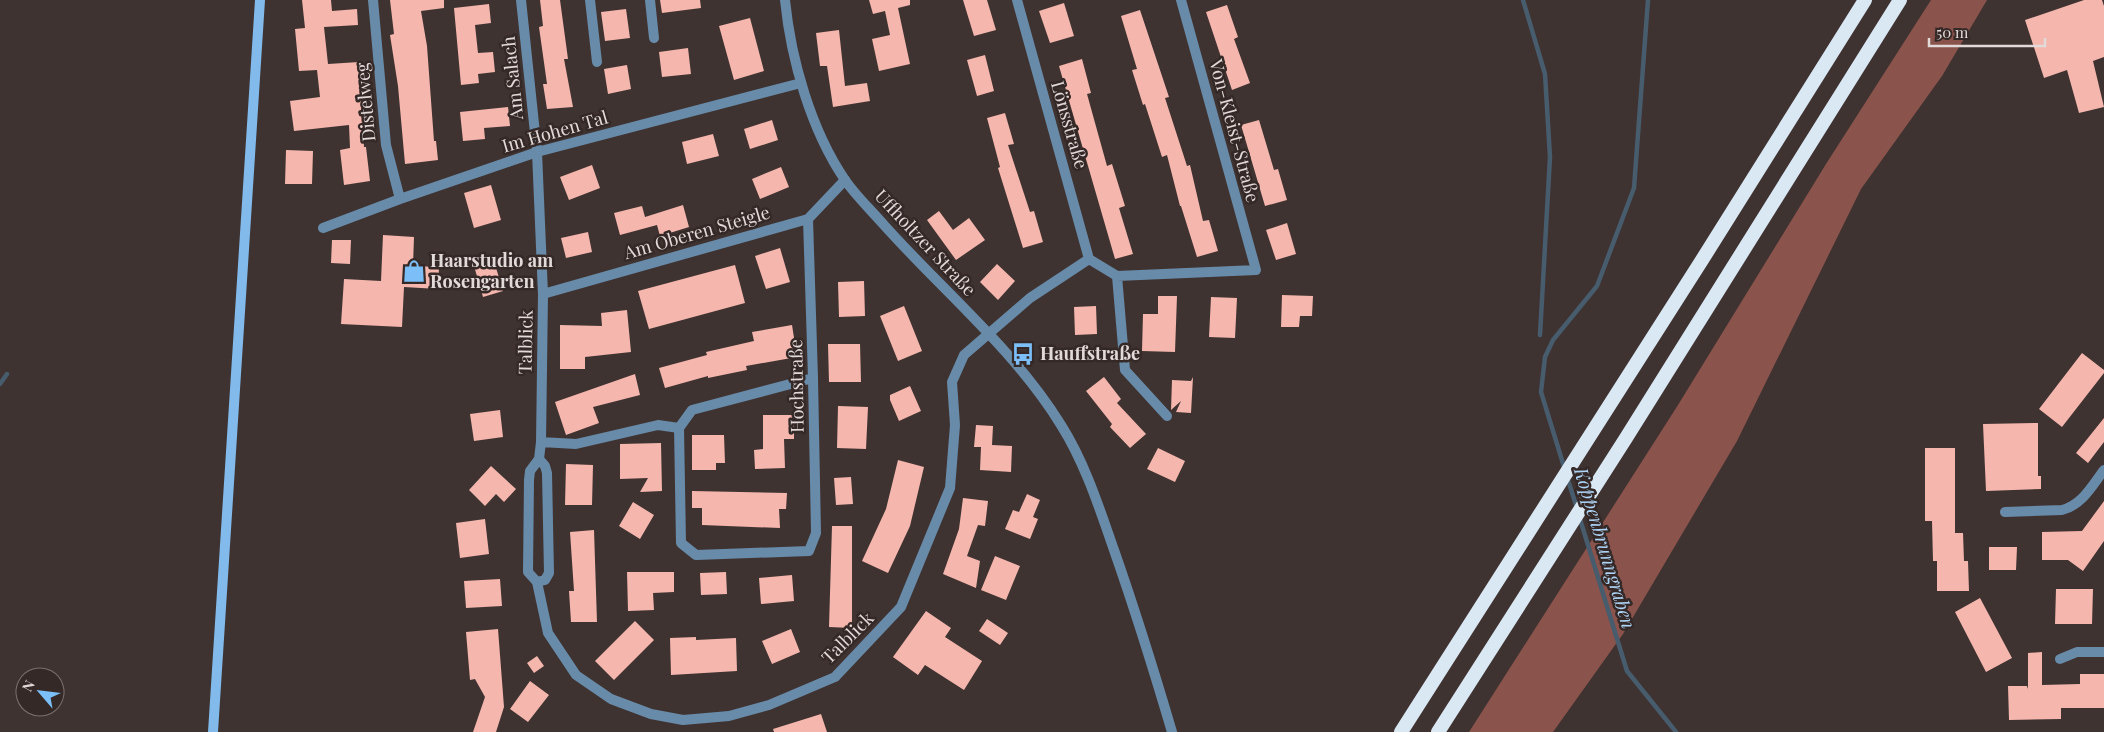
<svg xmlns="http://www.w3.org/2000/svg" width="2104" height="732" font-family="'Playfair Display',serif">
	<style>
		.forest { fill: #8a534c }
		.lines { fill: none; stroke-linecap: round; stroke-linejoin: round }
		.stream { stroke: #475c6d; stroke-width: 4.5 }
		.building { fill: #f5b6ad }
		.minor { stroke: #688ba9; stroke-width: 10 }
		.tertiary { stroke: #688ba9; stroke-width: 10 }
		.secondary { stroke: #81baeb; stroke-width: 10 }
		.trunk { stroke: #dae8f4; stroke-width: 14 }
		.labels { text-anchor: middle; stroke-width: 5; stroke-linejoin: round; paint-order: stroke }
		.street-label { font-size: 18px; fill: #e2dad9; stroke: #352927 }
		.poi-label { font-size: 18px; font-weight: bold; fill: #e2dad9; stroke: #352927; text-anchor: start }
		.water-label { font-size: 19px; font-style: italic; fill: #aed4f7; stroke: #352927 }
	</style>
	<rect width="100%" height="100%" fill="#3f3331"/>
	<path class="forest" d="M1931,0H1987L1942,76L1861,189L1737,441L1623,634L1553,732H1469L1678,405L1826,164Z"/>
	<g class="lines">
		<path class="stream" d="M1523,0L1545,74L1550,157L1540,335
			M0,384L7,374
			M1565,470L1541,392L1545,357L1553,340L1597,286L1634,188L1648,0
			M1567,477L1577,508
			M1579,516L1627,671L1676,732"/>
	</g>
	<path class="building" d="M302,0H331L332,11L357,9L358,25L324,27L328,64L359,62L364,147H366L370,181L344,185L340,150L350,148L349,125L294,131L290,101L320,97L317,70L299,71L295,29L305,28Z
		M390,0H444V8L421,11L427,46L434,141H436L438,160L405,164L398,86L390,35L394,34Z
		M540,0H560L568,59H564L573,107L547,109L543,84H547L539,27L543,26Z
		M660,0H700L701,8L662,13Z
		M869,0H910V5L898,8L910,64L879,71L872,39L890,35L885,11L873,14Z
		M963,0H987L996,30L974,36Z
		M2084,0H2102L2104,6V57L2093,61L2104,107L2079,113L2067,70L2044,78L2025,20Z
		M1064,3L1074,36L1050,43L1039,11Z
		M489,4L491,23L475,25L478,53L493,52L495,72L478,74L479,83L461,85L454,8Z
		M1227,5L1238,37L1234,39L1250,83L1232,90L1206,12Z
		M626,9L630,38L605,41L601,12Z
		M1140,10L1169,97L1165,98L1187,166L1190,165L1203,221L1209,220L1218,251L1197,257L1181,206H1180L1167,155L1162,157L1145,104L1143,105L1132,70L1137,69L1121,16Z
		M750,18L764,71L734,80L719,26Z
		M839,30L845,86L867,83L870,101L833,107L827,66H820L816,33Z
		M688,48L691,74L662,77L659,52Z
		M985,55L994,91L977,96L967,60Z
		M1082,59L1091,93L1087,94L1107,166L1112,164L1125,206L1119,208L1133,254L1115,259L1059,66Z
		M627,65L631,89L608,94L604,69Z
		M508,107L510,126L484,128L485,139L463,141L460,112Z
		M1005,113L1014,144L1008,145L1030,212L1034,211L1043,242L1023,248L998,168L1000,167L987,118Z
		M772,120L778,140L750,149L744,129Z
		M1259,120L1274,170L1278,169L1287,200L1265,206L1241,125Z
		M713,134L719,156L687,164L682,142Z
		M286,150L313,151L312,184H285Z
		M592,165L600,188L569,200L560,177Z
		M781,167L789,187L760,199L752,179Z
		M491,185L501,220L474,228L464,193Z
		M683,205L689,227L660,236L657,225L620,235L614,213L642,206L645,217Z
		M939,211L953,230L969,218L985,240L956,260L927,220Z
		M1287,223L1296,254L1276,260L1266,230Z
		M588,232L592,252L566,258L561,238Z
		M383,235L414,237L413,266L439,267L438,289L404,287L402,327L341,324L344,279L381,281Z
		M332,240H351L350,264L331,263Z
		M780,248L790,282L766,289L755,256Z
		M494,261L503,291L483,297L474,266Z
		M997,264L1015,281L998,300L980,282Z
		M735,265L745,303L649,329L638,291Z
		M864,281L865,316L839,317L838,282Z
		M1282,295L1313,296L1312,316H1300L1299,327H1281Z
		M1158,296H1177L1175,352L1142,351L1143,314H1158Z
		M1211,297L1237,298L1235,338L1209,337Z
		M904,306L922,351L898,361L880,316Z
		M1096,306L1097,334L1075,335L1074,307Z
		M627,310L631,352L585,357V369H560V325L602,326L601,313Z
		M792,325L797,357L746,366L747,370L708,378V376L665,388L659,368L707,355L706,352L754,341L752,332Z
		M828,344H860L861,382H829Z
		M2082,353L2104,370V373L2062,427L2039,409Z
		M635,374L640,395L593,407L599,423L566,435L555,402Z
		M1104,377L1121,399L1117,403L1146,434L1130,448L1110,427L1112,424L1086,391Z
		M1193,377L1191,413L1176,412L1181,401L1171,410L1172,380L1191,381Z
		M910,386L921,411L899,421L890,400V395Z
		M838,406L868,407L866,449L837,448Z
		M500,410L503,437L474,441L470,414Z
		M763,415H794V439H784L785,468L755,469L754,450L763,449Z
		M2104,418V442L2088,463L2076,453Z
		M2038,423V476H2041V489L1986,491L1983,424Z
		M976,425L993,426L992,445L1012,446L1011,472L980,470L981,447H974Z
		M692,435H724L725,463H716V470H692Z
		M661,443L662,491L640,492L648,478L620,479V444Z
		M1158,448L1185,461L1175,482L1147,469Z
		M1925,448H1955V533H1963L1964,561H1968L1969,591H1937V561H1933L1932,521H1925Z
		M898,460L924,467L910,526L888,573L862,561L886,509Z
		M566,464L593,465L592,505H565Z
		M491,466L516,489L504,502L496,494L485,506L469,490Z
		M851,477L853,504L836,505L834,478Z
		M692,491L787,493L786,509H779L780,528L702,525V508H692Z
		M1027,494L1040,500L1033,517L1038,519L1030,539L1005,529L1013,510L1019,512Z
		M963,498L988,501L985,526L978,525L967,556L980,561L976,588L943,574L959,529Z
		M2104,501V541L2083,571L2068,560H2042V532L2082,531Z
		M633,502L654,515L640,539L619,526Z
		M485,519L489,554L460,558L456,523Z
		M832,526H852V628L829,627Z
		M594,530L597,622H571L569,591H574L570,532Z
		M1989,547H2017L2016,570H1989Z
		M995,556L1020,566L1006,600L981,590Z
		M627,572H674V592L653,593L654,610L628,611Z
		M726,572L727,594L701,595L700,573Z
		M792,575L794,601L761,604L759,578Z
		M500,579L502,606L466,608L464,581Z
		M2056,589H2093L2092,624H2055Z
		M1980,598L2012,658L1986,672L1955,612Z
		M926,611L951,628L945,637L982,661L964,690L925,665L918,675L893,657Z
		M987,619L1008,633L1000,645L979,631Z
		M635,621L654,640L614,680L595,661Z
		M498,629L504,707L496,732H473L485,697L475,679L470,680L466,632Z
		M791,629L800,652L772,664L762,641Z
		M696,637V640L736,638L737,671L671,675L670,638Z
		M2042,652V685L2080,684V674H2104V708H2061V719L2009,720L2008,686H2027L2028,689V653Z
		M537,656L544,666L534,673L527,663Z
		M530,681L549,695L528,722L510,709Z
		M821,714L827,732H774L773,729Z"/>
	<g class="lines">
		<path class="minor" d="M373,0L386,145L400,199
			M521,0L537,152L543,294L541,442L539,459L530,471L529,480L528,572L537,582L548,633L576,675L611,699L651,714L683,720L729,716L769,705L835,677L901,607L950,488L955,425L952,382L964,355L1030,298L1089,259L1117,276L1256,270L1181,0
			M590,0L597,62
			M650,0L654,38
			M1017,0L1089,259
			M808,219L813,378L816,533L809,551L696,555L681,543L679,428L692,410L813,378
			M323,228L400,199L537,152L801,83
			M1117,276L1125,370L1167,416
			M543,294L808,219L845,180
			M541,442L576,444L658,425L679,428
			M2005,512L2062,510C2082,505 2092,486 2104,470
			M537,582L545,580L549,573L547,473L545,466L539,459
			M2060,659L2077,652H2104"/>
		<path class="tertiary" d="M785,0C791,60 811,130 845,180C856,196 871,210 884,225C943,291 1014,349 1061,425C1085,463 1099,507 1114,550C1135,610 1154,671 1172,732"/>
		<path class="secondary" d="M213,732L260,0"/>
		<path class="trunk" d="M1401,732L1702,260L1865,0
			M1438,732L1626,438L1900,0"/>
	</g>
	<defs>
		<symbol id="shop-bare" viewBox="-9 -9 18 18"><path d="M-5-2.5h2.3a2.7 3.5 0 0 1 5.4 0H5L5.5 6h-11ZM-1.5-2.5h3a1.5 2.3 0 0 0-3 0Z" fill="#7bbef8" stroke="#352927" stroke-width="2.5" paint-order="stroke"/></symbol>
		<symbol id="bus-bare" viewBox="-9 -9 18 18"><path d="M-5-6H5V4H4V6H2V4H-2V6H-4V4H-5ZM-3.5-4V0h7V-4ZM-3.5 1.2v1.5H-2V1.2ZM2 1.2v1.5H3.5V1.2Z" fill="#7bbef8" stroke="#352927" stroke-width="2.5" paint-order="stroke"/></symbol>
	</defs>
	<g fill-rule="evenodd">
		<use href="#shop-bare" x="398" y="255" width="32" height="32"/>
		<use href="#bus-bare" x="1007" y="338" width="32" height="32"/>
	</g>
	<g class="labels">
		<g class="street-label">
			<text transform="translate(513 78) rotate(-96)" y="6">Am Salach</text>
			<text transform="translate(366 102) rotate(-95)" y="6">Distelweg</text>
			<text transform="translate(1069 125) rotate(74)" y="6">Lönsstraße</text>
			<text transform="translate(1234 131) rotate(75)" y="6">Von-Kleist-Straße</text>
			<text transform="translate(555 132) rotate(-16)" y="6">Im Hohen Tal</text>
			<text transform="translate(697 233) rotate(-16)" y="6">Am Oberen Steigle</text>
			<text transform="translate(925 243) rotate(47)" y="6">Uffholtzer Straße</text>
			<text transform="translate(526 342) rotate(-89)" y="6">Talblick</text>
			<text transform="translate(797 386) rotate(-91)" y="6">Hochstraße</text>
			<text transform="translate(848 638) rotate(-45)" y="6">Talblick</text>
		</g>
		<g class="poi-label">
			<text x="430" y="267">Haarstudio am<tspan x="430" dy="21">Rosengarten</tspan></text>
			<text x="1040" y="360">Hauffstraße</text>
		</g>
		<g class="water-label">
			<text transform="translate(1605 548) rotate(73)" y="7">Koppenbrunngraben</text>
		</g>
	</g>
	<g transform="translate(40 692) rotate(298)"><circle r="24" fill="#352927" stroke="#7a706e"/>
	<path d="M0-4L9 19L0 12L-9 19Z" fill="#7bbef8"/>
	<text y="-8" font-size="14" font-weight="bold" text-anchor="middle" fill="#e2dad9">N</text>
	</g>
	<path d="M1929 38v8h116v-8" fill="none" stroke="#e2dad9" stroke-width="2.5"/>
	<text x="1936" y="38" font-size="15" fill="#e2dad9" stroke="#352927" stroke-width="4" paint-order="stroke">50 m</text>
</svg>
